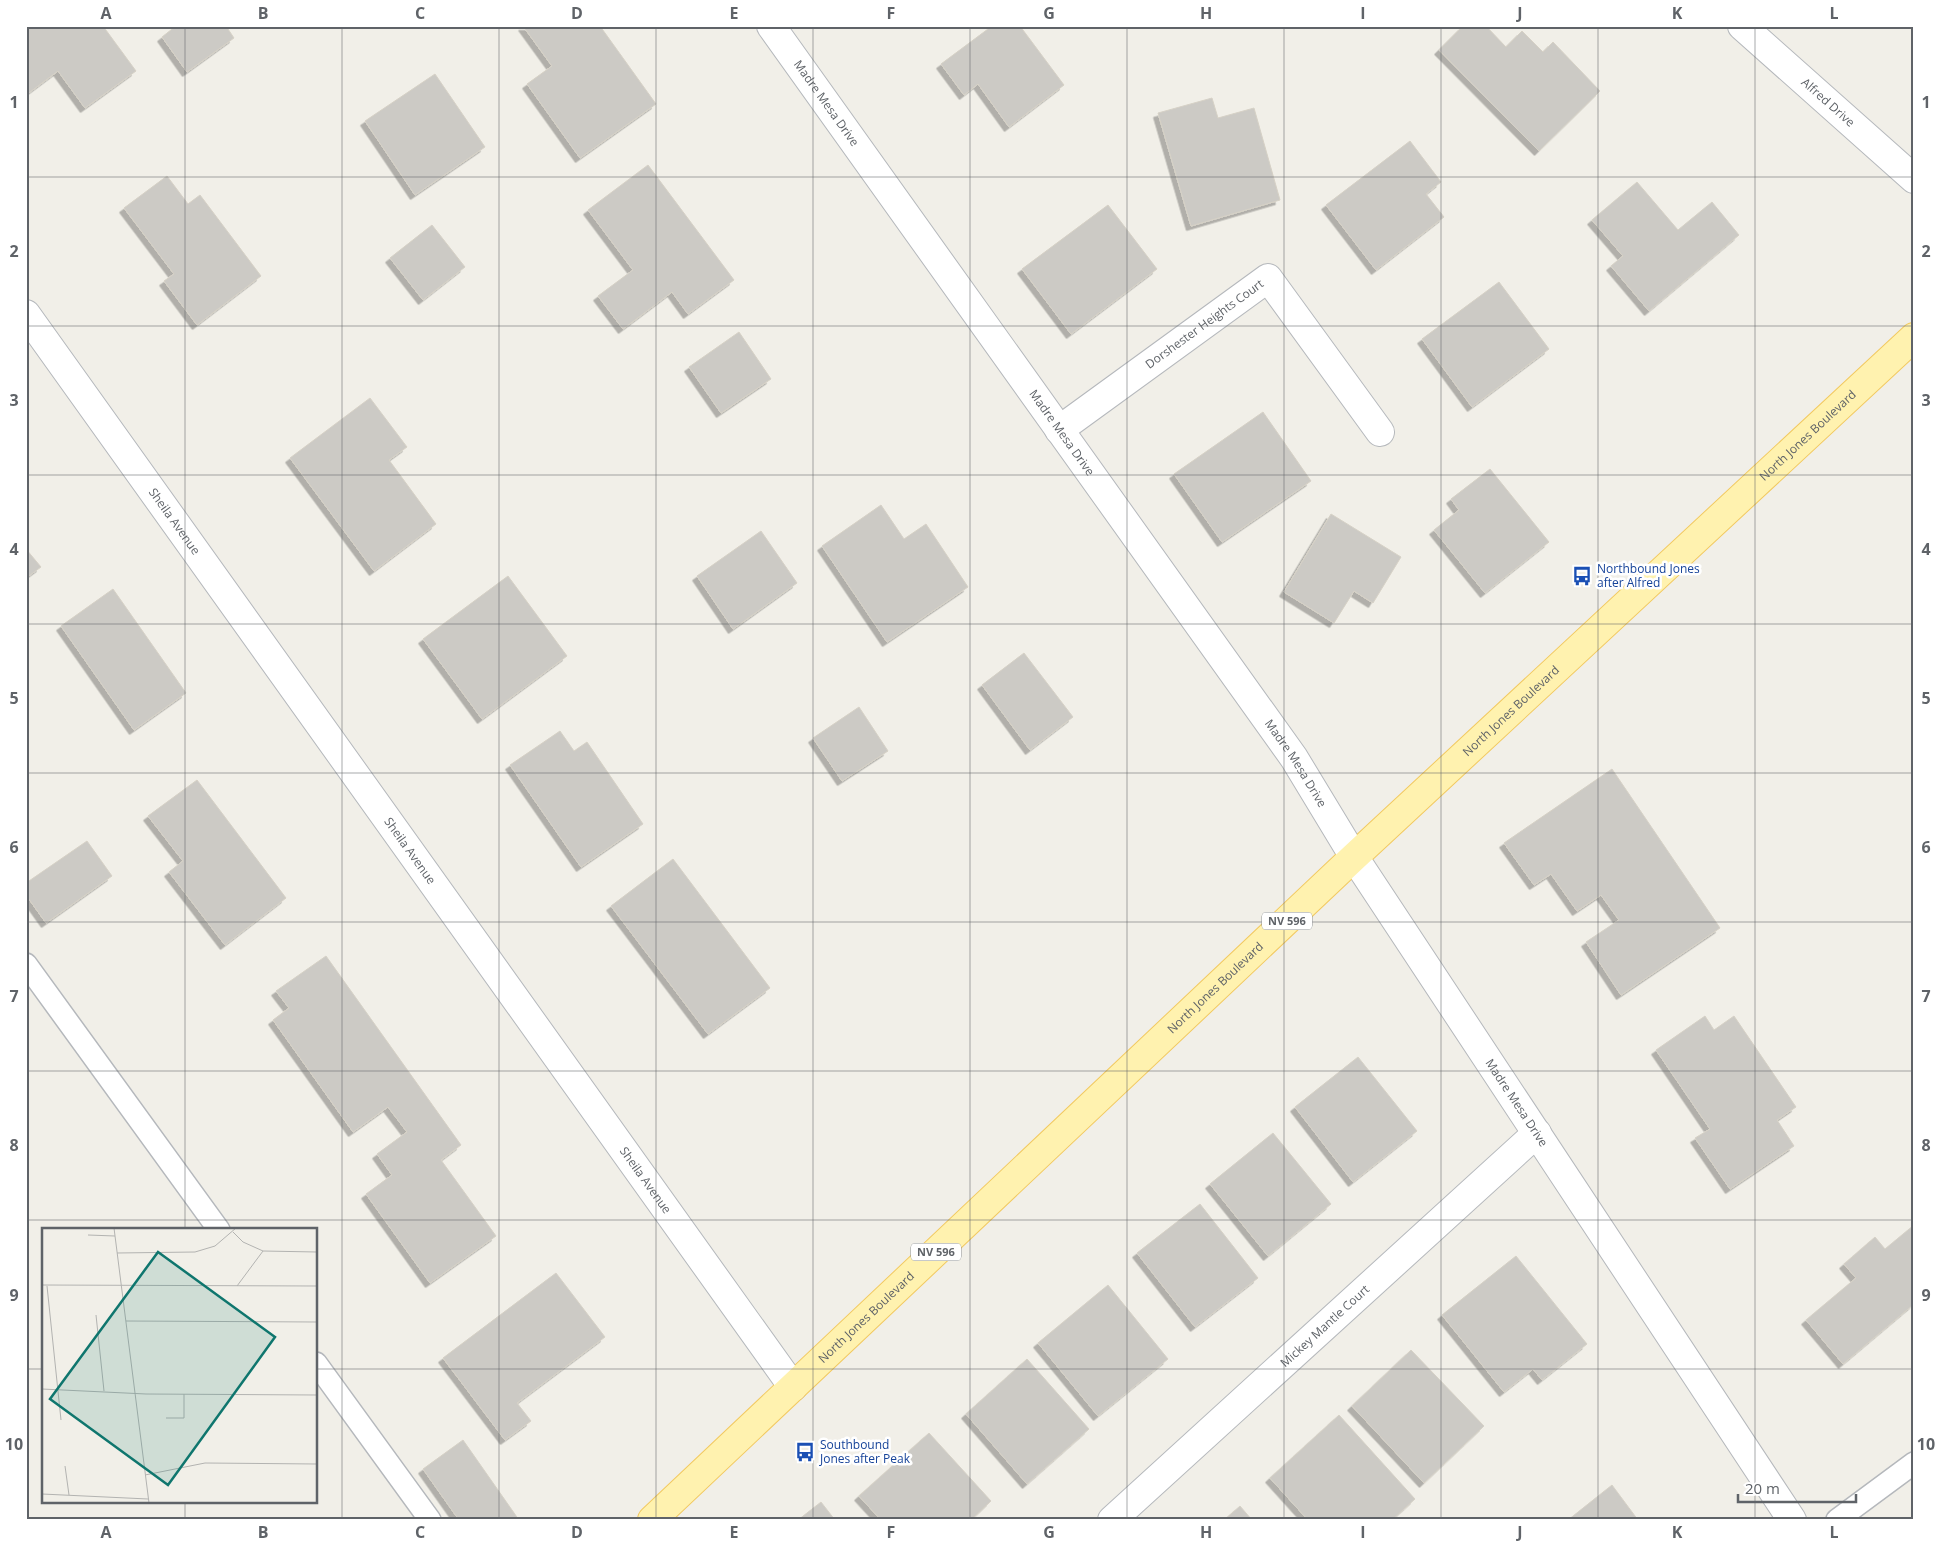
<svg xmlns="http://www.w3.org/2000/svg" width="1940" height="1546" font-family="'Open Sans',sans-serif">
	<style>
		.building { fill: #cccac5; stroke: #d6d1c6; filter: url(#shadow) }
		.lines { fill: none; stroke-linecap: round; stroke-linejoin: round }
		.service-casing { stroke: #b5b8bc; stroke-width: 24 }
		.minor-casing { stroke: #b5b8bc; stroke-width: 30 }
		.primary-casing { stroke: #f2c960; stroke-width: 30 }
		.service { stroke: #fff; stroke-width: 21 }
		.minor { stroke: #fff; stroke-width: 28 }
		.primary { stroke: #fff2af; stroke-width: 28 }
		.grid { fill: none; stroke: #5f6368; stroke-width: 1; stroke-opacity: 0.55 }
		.labels { text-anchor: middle; stroke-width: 5; stroke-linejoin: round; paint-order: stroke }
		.shield { fill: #fff; stroke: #8f9295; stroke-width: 1 }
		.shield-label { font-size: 11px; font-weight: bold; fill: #5f6368 }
		.street-label { font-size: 12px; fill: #5f6368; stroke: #fff }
		.transit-label { font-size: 12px; fill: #164399; stroke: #fff; text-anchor: start }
		.inset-road { fill: none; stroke: #b3b3b1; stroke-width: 1 }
		.view { fill: #0f766e; fill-opacity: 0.15; stroke: #0f766e; stroke-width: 2.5 }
		.inset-edge { fill: none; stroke: #5f6368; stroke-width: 2.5 }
		.neatline { fill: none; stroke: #5f6368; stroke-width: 2 }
		.grid-label { font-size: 16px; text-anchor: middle; font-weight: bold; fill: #5f6368 }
	</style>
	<defs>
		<filter id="shadow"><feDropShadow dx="-4.5" dy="4.5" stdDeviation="0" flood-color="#0004"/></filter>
	</defs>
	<rect width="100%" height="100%" fill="#f1efe8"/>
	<path class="building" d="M26,26H103L136,71L85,108L58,71L26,95Z
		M176,26H226L234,38L187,72L162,37Z
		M523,26H600L656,104L580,158L527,84L552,66Z
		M992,26H1020L1064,85L1009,127L978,84L964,95L941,64Z
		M1463,26H1486L1506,47L1522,31L1543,52L1553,42L1600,91L1539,151L1439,50Z
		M435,74L485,147L415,195L365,121Z
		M1212,98L1218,118L1254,108L1280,200L1191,226L1158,113Z
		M1410,141L1441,182L1426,194L1444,217L1376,270L1326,205Z
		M648,165L734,280L688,314L672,292L623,329L598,296L633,270L588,210Z
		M167,176L188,204L200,195L261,276L197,325L164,281L174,274L124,208Z
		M1637,182L1678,230L1712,202L1739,235L1649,311L1611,266L1623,256L1592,220Z
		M1108,205L1157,269L1071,334L1022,269Z
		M432,225L465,267L423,300L390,258Z
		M1499,282L1549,349L1472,407L1422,339Z
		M739,332L771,379L721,413L689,367Z
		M370,398L407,447L389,460L436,524L374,571L290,458Z
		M1263,412L1311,481L1222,542L1174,474Z
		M1490,469L1549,542L1485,593L1434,530L1459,510L1451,499Z
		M881,505L904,539L926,524L968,587L887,642L822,546Z
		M1331,514L1401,557L1373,603L1354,591L1334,623L1284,592Z
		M761,531L797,583L733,629L697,576Z
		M26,549L41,567L26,578Z
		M508,576L567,656L482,719L423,639Z
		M113,589L186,693L134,730L61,626Z
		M1024,653L1073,717L1030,750L982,685Z
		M859,707L888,751L842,781L813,738Z
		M560,731L574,751L587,742L643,824L581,867L510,765Z
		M1612,769L1720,928L1621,995L1586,942L1619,920L1601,895L1577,911L1551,874L1534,885L1504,843Z
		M197,780L286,898L225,945L169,872L183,861L148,816Z
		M87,841L112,876L46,923L26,895V883Z
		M673,859L770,988L708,1034L611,906Z
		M326,956L461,1145L441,1160L496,1236L430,1283L366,1194L392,1175L377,1154L407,1132L388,1107L353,1132L273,1020L289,1008L276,991Z
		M1705,1016L1714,1030L1734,1016L1796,1107L1777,1120L1794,1146L1730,1189L1695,1138L1710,1129L1656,1050Z
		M1358,1057L1417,1131L1353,1182L1295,1107Z
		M1273,1133L1331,1204L1268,1256L1210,1184Z
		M1200,1204L1258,1278L1195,1327L1137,1253Z
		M1914,1225V1304L1843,1364L1806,1320L1856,1278L1844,1264L1875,1237L1885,1249Z
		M1516,1256L1587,1344L1542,1380L1533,1369L1504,1392L1442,1315Z
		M556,1273L605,1337L517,1403L531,1421L505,1440L443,1358Z
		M1108,1285L1168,1359L1098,1416L1038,1343Z
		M1411,1350L1484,1426L1424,1483L1352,1406Z
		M1027,1359L1089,1429L1027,1484L966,1414Z
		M1339,1415L1415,1499L1392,1520H1308L1270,1478Z
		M929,1433L991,1501L971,1520H881L859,1496Z
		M463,1440L519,1520H459L423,1469Z
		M1612,1485L1638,1520H1568Z
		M821,1502L835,1520H798Z
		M1240,1506L1252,1520H1224Z"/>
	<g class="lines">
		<defs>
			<path id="service" d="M26,964L219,1230
				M316,1363L430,1520
				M1837,1520L1914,1463"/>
			<g id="minor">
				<path id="s1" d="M771,26L1294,758L1354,857L1792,1520"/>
				<path id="s2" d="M1742,26L1914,179"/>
				<path id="s3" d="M26,314L793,1387"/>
				<path id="s4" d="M1059,430L1268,278L1380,432"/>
				<path id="s5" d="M1112,1520L1537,1133"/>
			</g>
			<g id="primary">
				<path id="s6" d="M652,1520L1354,857L1914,337"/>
			</g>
		</defs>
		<use href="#service" class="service-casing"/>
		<use href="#minor" class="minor-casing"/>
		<use href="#primary" class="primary-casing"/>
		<use href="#service" class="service"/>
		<use href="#minor" class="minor"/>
		<use href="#primary" class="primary"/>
	</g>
	<path class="grid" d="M185,26V1230M342,26V1520M499,26V1520M656,26V1520M813,26V1520M970,26V1520M1127,26V1520M1284,26V1520M1441,26V1520M1598,26V1520M1755,26V1520M26,177H1914M26,326H1914M26,475H1914M26,624H1914M26,773H1914M26,922H1914M26,1071H1914M26,1220H1914M26,1369H44M316,1369H1914M185,1502V1520"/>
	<defs>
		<symbol id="bus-bare" viewBox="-9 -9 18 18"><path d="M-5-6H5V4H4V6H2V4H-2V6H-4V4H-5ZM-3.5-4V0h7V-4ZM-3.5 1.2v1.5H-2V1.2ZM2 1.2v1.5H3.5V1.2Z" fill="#1a4fb4" stroke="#fff" stroke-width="2.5" paint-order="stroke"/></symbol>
	</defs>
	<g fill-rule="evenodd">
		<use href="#bus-bare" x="1568" y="562" width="28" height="28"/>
		<use href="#bus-bare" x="791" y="1438" width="28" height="28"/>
	</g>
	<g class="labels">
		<g class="shield">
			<rect x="1262" y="912.5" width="50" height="17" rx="4"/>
			<rect x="911" y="1243.5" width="50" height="17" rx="4"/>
		</g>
		<g class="shield-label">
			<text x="1287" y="925">NV 596</text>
			<text x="936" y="1256">NV 596</text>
		</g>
		<g class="street-label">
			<text dy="4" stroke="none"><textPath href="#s1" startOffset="95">Madre Mesa Drive</textPath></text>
			<text dy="4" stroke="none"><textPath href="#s2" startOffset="115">Alfred Drive</textPath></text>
			<text dy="4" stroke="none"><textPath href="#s4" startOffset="180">Dorshester Heights Court</textPath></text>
			<text dy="4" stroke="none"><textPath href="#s1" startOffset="500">Madre Mesa Drive</textPath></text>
			<text dy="4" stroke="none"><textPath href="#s6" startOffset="1585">North Jones Boulevard</textPath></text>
			<text dy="4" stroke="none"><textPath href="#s3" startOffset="255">Sheila Avenue</textPath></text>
			<text dy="4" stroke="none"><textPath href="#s6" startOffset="1180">North Jones Boulevard</textPath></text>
			<text dy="4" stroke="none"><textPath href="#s1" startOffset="905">Madre Mesa Drive</textPath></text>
			<text dy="4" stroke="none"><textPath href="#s3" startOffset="660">Sheila Avenue</textPath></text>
			<text dy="4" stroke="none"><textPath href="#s6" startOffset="775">North Jones Boulevard</textPath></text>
			<text dy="4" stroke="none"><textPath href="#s1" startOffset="1310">Madre Mesa Drive</textPath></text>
			<text dy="4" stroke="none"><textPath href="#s3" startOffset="1065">Sheila Avenue</textPath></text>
			<text dy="4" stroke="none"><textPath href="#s6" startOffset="295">North Jones Boulevard</textPath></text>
			<text dy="4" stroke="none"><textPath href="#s5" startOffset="288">Mickey Mantle Court</textPath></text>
		</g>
		<g class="transit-label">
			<text x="1597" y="573">Northbound Jones<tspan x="1597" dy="14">after Alfred</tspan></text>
			<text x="820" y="1449">Southbound<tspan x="820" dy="14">Jones after Peak</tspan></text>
		</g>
	</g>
	<g transform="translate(42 1228)">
		<rect width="275" height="275" fill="#f1efe8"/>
		<path class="inset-road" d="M72,0L107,275M191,4L201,14L221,23L275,24M46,7L73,8M75,25L153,24L173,18L194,0M0,57L275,58M5,58L19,192M195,58L221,23M54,87L62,163M84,93L275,94M0,161L104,166L275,167M124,190H142V166M23,238L27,267M103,247L163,235L275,236M0,266L106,271"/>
		<path class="view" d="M116,24L233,109L126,257L8,171Z"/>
		<rect width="275" height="275" class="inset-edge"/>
	</g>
	<rect width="1940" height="1546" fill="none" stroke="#ffffff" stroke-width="55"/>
	<path d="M1738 1494v8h118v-8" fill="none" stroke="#5f6368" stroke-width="2.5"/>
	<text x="1745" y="1494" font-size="15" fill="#5f6368" stroke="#ffffff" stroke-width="4" paint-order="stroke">20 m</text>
	<rect x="28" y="28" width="1884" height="1490" class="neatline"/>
	<g class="grid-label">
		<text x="106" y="19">A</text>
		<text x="263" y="19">B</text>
		<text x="420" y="19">C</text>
		<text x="577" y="19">D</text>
		<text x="734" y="19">E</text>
		<text x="891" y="19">F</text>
		<text x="1049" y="19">G</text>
		<text x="1206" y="19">H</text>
		<text x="1363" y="19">I</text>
		<text x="1520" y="19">J</text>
		<text x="1677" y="19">K</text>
		<text x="1834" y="19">L</text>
		<text x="14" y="108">1</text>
		<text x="1926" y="108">1</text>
		<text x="14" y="257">2</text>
		<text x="1926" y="257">2</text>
		<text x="14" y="406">3</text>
		<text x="1926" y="406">3</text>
		<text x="14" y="555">4</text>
		<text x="1926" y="555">4</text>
		<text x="14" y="704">5</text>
		<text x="1926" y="704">5</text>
		<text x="14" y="853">6</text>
		<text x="1926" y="853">6</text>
		<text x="14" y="1002">7</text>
		<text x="1926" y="1002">7</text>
		<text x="14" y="1151">8</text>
		<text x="1926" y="1151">8</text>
		<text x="14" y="1301">9</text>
		<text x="1926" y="1301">9</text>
		<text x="14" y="1450">10</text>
		<text x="1926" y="1450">10</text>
		<text x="106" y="1538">A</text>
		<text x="263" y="1538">B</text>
		<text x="420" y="1538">C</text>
		<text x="577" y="1538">D</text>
		<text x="734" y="1538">E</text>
		<text x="891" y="1538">F</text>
		<text x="1049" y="1538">G</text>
		<text x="1206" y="1538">H</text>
		<text x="1363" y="1538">I</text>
		<text x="1520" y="1538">J</text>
		<text x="1677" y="1538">K</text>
		<text x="1834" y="1538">L</text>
	</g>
</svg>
